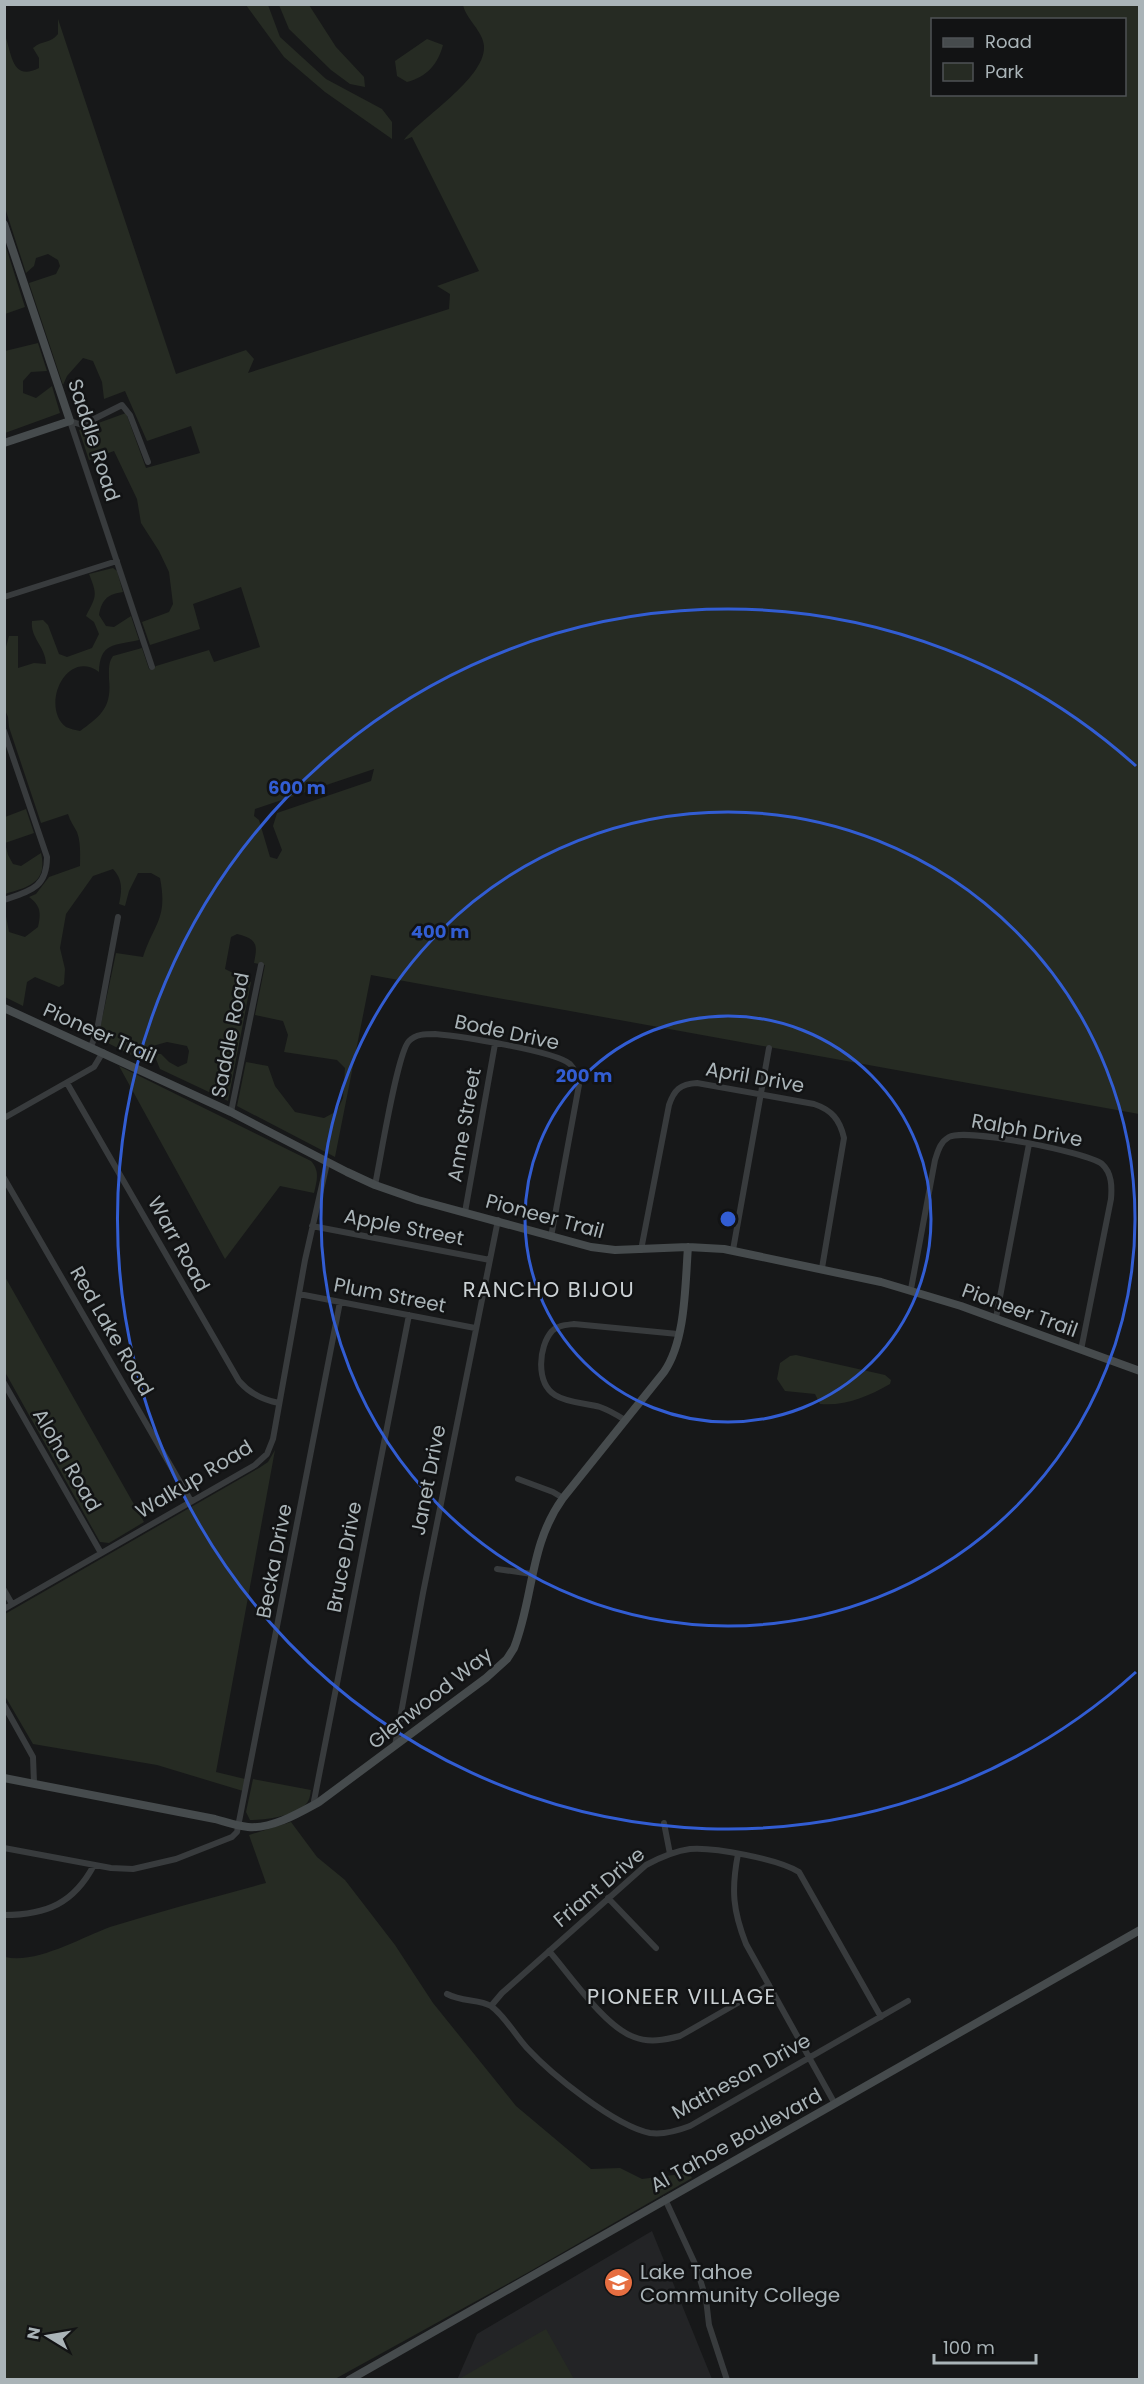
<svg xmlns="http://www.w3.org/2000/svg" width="1144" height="2384" font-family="Poppins,sans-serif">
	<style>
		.built { fill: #232426 }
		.green { fill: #262b23; fill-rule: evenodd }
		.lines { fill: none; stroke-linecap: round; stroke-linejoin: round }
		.street { stroke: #383b3d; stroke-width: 6 }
		.secondary { stroke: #464b4d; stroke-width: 8 }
		.ring { fill: none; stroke: #325dd3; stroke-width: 3 }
		.labels { text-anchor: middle; stroke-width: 5; stroke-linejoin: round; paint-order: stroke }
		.street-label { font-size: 20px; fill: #aab4b8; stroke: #121314 }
		.poi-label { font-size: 20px; fill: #aab4b8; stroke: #121314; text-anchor: start }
		.neighbourhood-label { font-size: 21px; letter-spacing: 1.5px; fill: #cbd1d4; stroke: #121314 }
		.centre { fill: #325dd3; stroke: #121314; stroke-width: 3 }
		.ring-label { font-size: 18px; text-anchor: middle; font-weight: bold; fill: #325dd3; stroke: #121314; stroke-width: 5; stroke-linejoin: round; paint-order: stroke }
	</style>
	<rect width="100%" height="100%" fill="#171819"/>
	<path class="built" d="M652,2231L712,2379L457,2380L477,2334Z"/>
	<path class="green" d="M246,5H268L280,37L326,79L382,109L392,122V139L325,92L284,57Z
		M279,5H309L336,47L364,77L365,87L350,84L331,70L289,29Z
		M463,5H1139V1114L371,975L335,1157L237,1106L246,1062L268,1066L275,1086L295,1112L324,1118L337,1111L343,1098L345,1068L337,1060L284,1052L288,1035L283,1021L255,1015L265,965L254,963C258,944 257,939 237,934L231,937L225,969L251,982L228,1101L160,1069L154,1054H161L169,1062L178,1067L187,1063L189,1051L187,1046L167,1042L149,1047L147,1058L151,1065L98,1038L116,953L143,957C154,923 168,919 160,878L151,873H138L129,891L125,906L119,904C122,890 123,880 113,869L93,876L66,914L60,948L65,969L64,984L59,987L35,977L27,982L23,1006L5,997V911L9,932L25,937L38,927C41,913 41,906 29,897L36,894L49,877L80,866C80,855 81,843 77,832C74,826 70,821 68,814L41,823L9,727L8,717L5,710L4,654L9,636H18V668L34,663L46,664C46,647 30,638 32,621L43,620L48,625L59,654L67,657L92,648L99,634L94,622L86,616C96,596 98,596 89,574L113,568L117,571L123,592C108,594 102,599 99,615L106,626L114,627L131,616L139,640C114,646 100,642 99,672C66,648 40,707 66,727C70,729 76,730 80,731C101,716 112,707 109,679C109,671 108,663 113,656L142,648L149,669L152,670L156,666L209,650L214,662L260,647L241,587L193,604L200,629L150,645L142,622L169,612L173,604L169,572L159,551L141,523L137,499L114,451L89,460L79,430L126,413L146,468L200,453L191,426L147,441L125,391L104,399L102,382L93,361L83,358L67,376L63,385L29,283L56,274L60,266L58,260L48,254L36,258L34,266L26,273L5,208L4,32C12,53 11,82 39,68V58L33,48C42,40 50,44 58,34V19L176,374L246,350L254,359L248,373L449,309L450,294L437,286L479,271L412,137L404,140C422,117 486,78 484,46C483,31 466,19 463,5ZM932,20H1124V94H932ZM374,769L371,781L277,813L273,826L282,850L277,859L270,857L259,820L254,816L255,809Z
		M427,39L443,45C438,64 427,77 407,82L397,76L395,61Z
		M5,244L25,307L5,314H4Z
		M38,343L47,371L31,372L23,381V393L36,398L52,386L60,413L5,433V351Z
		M26,809L34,833L5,843L8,855L13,864L21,866L41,853C48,883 28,887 5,894V817Z
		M119,1066L311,1161C320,1171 317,1180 314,1193L280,1186L225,1259Z
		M4,1275L144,1522L109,1543L100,1542L5,1372Z
		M796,1355L885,1375L891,1380L890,1384C867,1397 846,1406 820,1404L815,1394L785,1391L777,1379L780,1363L790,1356Z
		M275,1450L216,1772L245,1779L243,1791L157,1765L33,1744L5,1696V1614L259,1468L268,1462Z
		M253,1779L311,1790C310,1795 310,1800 306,1804C296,1816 265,1820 250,1820L246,1812Z
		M291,1822L317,1857L345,1880L395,1945L433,2003L516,2106L591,2169L620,2168L642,2179L689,2173L692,2178L527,2273L335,2379H5V1957C37,1964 80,1938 110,1927C161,1911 214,1897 266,1883L249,1835Z
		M546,2329L574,2379H459Z"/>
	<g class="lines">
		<path class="street" d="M70,421L152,667
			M70,421L82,425L122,405L130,415L148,462
			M4,597L117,561
			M4,731L47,857C47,888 30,891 4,900
			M91,1047L97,1030L118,917
			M67,1083L239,1381C250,1394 263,1400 279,1403
			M231,1112L261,965
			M4,1118L94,1067L103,1052
			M4,1178L191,1501
			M375,1185C380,1162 397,1053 409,1041C416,1034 425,1034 435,1034C459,1036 555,1051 570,1064C576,1070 577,1077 579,1085L551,1237
			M465,1212L495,1044
			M312,1226L490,1260
			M641,1250L669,1105C674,1090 680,1084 697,1083L814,1104C832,1110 840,1120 844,1138L822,1268
			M733,1250L769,1048
			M911,1289L935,1160C938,1151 940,1142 949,1137C966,1128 1086,1152 1102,1164C1112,1173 1112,1187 1111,1199L1081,1350
			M299,1294L475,1328
			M996,1318L1029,1144
			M4,1383L101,1553
			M625,1420C617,1415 609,1410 600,1407C587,1403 567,1403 555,1395C536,1383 538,1347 552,1331C558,1325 566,1325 574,1324L678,1334
			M518,1479L553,1492L563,1498
			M497,1569L532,1574
			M4,1590L12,1604
			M4,1609L255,1465L267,1454L273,1439L305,1260L327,1163
			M4,1705L33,1757L34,1783
			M395,1746L423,1593L498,1220
			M313,1806L409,1315
			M664,1823L670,1854
			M4,1848L111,1868L133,1869L176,1859L232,1837L237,1832L340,1302
			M738,1854C731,1890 733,1911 746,1944L835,2104
			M608,1898L656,1948
			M4,1915C47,1915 74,1903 94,1865
			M549,1951C570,1975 605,2027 634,2037C649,2043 665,2040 680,2036L769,1985
			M447,1994C462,2002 479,1999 491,2006C505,2016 515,2035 527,2048C551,2074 615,2126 650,2133C664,2135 677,2131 690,2126L908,2001
			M491,2006L502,1993L646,1865C659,1858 674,1851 690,1849C714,1847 778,1859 799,1872L881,2017
			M665,2199L696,2266L706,2299L709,2325L727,2380"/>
		<path class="secondary" d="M4,224L70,421L4,443
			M4,1008L231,1112L347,1172L375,1185L418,1200L591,1247L615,1250L688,1247L724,1249L881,1282L961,1306L1140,1371
			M4,1778L215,1819C226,1822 237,1826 248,1827C272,1829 299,1813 319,1802L486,1678L507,1659L514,1648C534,1597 529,1545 563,1498L664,1372C686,1340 685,1285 688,1247
			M349,2380L1140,1930"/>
	</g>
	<g class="ring">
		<circle cx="728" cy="1219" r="203"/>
		<circle cx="728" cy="1219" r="407"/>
		<path d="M1136 1672A610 610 0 1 1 1136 766"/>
	</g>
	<defs>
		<symbol id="university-disc" viewBox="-11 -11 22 22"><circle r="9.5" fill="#e66e41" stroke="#121314"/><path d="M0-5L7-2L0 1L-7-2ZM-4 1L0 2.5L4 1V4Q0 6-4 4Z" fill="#fff"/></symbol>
	</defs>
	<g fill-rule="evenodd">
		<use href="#university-disc" x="602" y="2266" width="33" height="33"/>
	</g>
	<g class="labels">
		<g class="street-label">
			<text transform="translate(94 440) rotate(72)" y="7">Saddle Road</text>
			<text transform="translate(507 1032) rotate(12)" y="7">Bode Drive</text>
			<text transform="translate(100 1033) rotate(24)" y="7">Pioneer Trail</text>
			<text transform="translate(230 1035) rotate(-79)" y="7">Saddle Road</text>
			<text transform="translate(755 1077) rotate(10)" y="7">April Drive</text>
			<text transform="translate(464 1125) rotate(-80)" y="7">Anne Street</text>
			<text transform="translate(1027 1130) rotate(10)" y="7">Ralph Drive</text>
			<text transform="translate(545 1216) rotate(15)" y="7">Pioneer Trail</text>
			<text transform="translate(404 1227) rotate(11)" y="7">Apple Street</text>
			<text transform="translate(179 1244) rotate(61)" y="7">Warr Road</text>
			<text transform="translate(390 1295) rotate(11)" y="7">Plum Street</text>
			<text transform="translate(1020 1310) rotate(20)" y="7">Pioneer Trail</text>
			<text transform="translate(112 1331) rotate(60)" y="7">Red Lake Road</text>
			<text transform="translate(67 1460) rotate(60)" y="7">Aloha Road</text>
			<text transform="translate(194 1479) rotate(-31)" y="7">Walkup Road</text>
			<text transform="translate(428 1480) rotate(-79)" y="7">Janet Drive</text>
			<text transform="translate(344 1557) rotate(-79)" y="7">Bruce Drive</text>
			<text transform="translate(274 1561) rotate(-79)" y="7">Becka Drive</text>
			<text transform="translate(430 1698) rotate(-38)" y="7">Glenwood Way</text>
			<text transform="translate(599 1887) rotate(-40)" y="7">Friant Drive</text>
			<text transform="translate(741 2076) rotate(-29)" y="7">Matheson Drive</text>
			<text transform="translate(736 2140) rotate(-29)" y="7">Al Tahoe Boulevard</text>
		</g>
		<g class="poi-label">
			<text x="640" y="2279">Lake Tahoe<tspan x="640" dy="23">Community College</tspan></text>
		</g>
		<g class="neighbourhood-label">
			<text x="549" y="1297">RANCHO BIJOU</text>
			<text x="682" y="2004">PIONEER VILLAGE</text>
		</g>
	</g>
	<circle cx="728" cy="1219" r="9" class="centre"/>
	<g class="ring-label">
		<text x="297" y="794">600 m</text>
		<text x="440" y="938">400 m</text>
		<text x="584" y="1082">200 m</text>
	</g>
	<rect width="1144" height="2384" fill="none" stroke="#aab4b8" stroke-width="12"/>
	<rect x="931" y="18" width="195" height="78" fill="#121314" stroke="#4f5356" stroke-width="1.5"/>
	<rect x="943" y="38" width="30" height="9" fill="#464b4d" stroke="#4f5356" stroke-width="1.5"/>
	<text x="985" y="48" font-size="18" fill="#aab4b8">Road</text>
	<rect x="943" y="63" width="30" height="18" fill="#262b23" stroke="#4f5356" stroke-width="1.5"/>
	<text x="985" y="78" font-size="18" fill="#aab4b8">Park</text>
	<g transform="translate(48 2336) rotate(281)" stroke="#121314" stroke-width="4.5" paint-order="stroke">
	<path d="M0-4.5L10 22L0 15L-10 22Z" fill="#aab4b8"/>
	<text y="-9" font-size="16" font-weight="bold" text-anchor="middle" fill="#aab4b8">N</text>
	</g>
	<path d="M934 2354v9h102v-9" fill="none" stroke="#aab4b8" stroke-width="3"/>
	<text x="943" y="2354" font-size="18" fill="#aab4b8" stroke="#121314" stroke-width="4.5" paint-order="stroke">100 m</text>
</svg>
